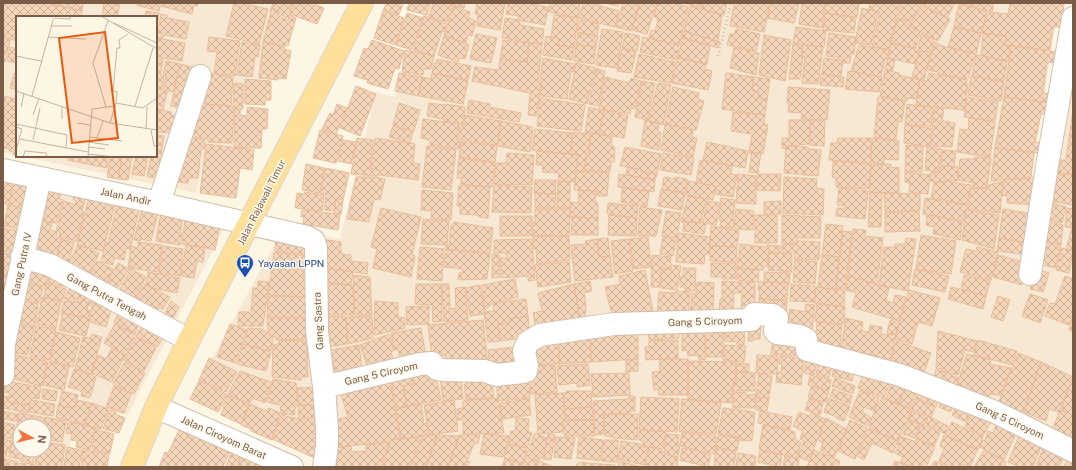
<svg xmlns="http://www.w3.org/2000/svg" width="1076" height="470" font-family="'Public Sans',sans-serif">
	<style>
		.residential { fill: #f6e8d3; fill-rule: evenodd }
		.building { fill: url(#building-cross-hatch); stroke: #eabd99 }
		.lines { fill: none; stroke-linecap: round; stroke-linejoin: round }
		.minor-casing { stroke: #d1bea9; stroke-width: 24 }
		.major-casing { stroke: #dcd5cf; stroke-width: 24 }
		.path { stroke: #dbb99d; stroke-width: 2.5; stroke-dasharray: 1 3; stroke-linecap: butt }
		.minor { stroke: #fff; stroke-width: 22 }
		.major { stroke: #ffe09b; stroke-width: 22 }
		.labels { text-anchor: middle; stroke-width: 3; stroke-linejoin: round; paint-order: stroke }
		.street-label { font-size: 10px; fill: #7a5c47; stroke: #fff9ed }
		.transit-label { font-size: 10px; fill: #164399; stroke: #fff9ed; text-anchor: start }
		.inset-road { fill: none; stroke: #c5b3a1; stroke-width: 1 }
		.view { fill: #e8590c; fill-opacity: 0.15; stroke: #e8590c; stroke-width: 2 }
		.inset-edge { fill: none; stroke: #7a5c47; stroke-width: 2 }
	</style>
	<defs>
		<pattern id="building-cross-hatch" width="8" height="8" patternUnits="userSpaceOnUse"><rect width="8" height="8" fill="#f6d6ba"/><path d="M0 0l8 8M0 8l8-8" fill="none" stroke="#ccb199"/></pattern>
	</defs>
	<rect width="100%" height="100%" fill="#fef6e5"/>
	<path class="residential" d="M3,3H294L291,11L275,8L258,79L247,78L238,148L207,143L196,193L20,156H156V17H17V155L3,153Z
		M427,3H1059L1031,175H1050L1073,49V467H334L191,397L284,227L340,239L376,92L395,97Z
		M3,170L228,221L127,416L84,400L64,466L39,464L38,467H3ZM20,426H44V450H20Z"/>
	<path class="building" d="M3,3H47L82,11L80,17H17V41L3,37Z
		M47,3H83L82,11Z
		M104,3H120L117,17H102Z
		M137,3H198L197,6L194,5L192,14L160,6L159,11L136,5Z
		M234,3H242L268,9L259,44L226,36Z
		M273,3H293L288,18L278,14L279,11L272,8L270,12Z
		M293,3H316V5L324,8L317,24L290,14Z
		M387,3H403L399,15L383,10Z
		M409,3H430L427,15L407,10Z
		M433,3H449V4L453,5L447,22L429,17Z
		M451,3H465L464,8L451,4Z
		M477,3H505L500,30L477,26L478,14H475Z
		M508,3H528L548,7L545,25L518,20L519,16L506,14Z
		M550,3H580L578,18L548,12Z
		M583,3H591L619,11L615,27L579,18Z
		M604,3H619L618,6Z
		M623,3H639L631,31L616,27Z
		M640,3H657L647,34L632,30Z
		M658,3H675L688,7L679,45L649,38L651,30L655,31L658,20L654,16Z
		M683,3H704L702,8Z
		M704,3H727L724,15L702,9Z
		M734,3H770L764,32L730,26Z
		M771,3H799L794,23L767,18Z
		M811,3H825L822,28L799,24L802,4L810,6Z
		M826,3L859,4L857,17L825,13Z
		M870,3H900L889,49L872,47L880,12L869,10Z
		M902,3H919L921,5L911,21L898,18Z
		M920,3H955L947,18Z
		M959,3H994L992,12Z
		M1010,3H1064L1062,27H1053L1050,50L1005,45L1006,36L982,33L986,16H988L989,12L1008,14Z
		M959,4L987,12L981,33L954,26Z
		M454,6L470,12L468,18L476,21L472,36L468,35L466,43L444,35Z
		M690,6L722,15L718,41L684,31Z
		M922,6L950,19L938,41L909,26Z
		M272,8L279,11L278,16L288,20L290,15L296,18L288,46L263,42Z
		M862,8L878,12L871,45L855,43Z
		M146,11L159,13L156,33V17H145Z
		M383,11L404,18L395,45L374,38Z
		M407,13L423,18L412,50L396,45Z
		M825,13L856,18L854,33L823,30Z
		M161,14L167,15V18L189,22L186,39L164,35L163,38L157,37Z
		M554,15L578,18L574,48L558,45L559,38L551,37Z
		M424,16L447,24L444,32L442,31L434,56L414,50Z
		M505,18L520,20V25L544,29L542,44L502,38Z
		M897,19L910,21L908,25L920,32L916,48L891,43Z
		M580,20L599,24L597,36L577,32Z
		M796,27L826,31L824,47L793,43Z
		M954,27L981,33L976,54L948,47Z
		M602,29L623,32L617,68L596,65Z
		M736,29L760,34L756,51L727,45L730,34H734Z
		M684,31L720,42L718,48L682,37Z
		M578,33L598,36L596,47L576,44Z
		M625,33L640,36L637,51L622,48Z
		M829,33L856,37L854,54L851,53L850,63H843L844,58L826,56Z
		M983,33L1006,36L1005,45L1010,46L1008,61L981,56Z
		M476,34L497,38L491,63L470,59Z
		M921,34L934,39L931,52L918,51Z
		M764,35L791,40L785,81L759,75Z
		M444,36L469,45L465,59L459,58L458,62L438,55Z
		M546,36L559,38L558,45L574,48L572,60L543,55Z
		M209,37L240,41L235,76L214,73L217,52L207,51Z
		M643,37L679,45L676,60L640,52Z
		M157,38L185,43L182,61L156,57Z
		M682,38L710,46L707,64L678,58Z
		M3,39L10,40L5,62L3,61Z
		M372,40L404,51L399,69L395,68L388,89L367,83L368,80L354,76L364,48L368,49Z
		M503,40L529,43L527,62L500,59Z
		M242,42L260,45L258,57L255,56L252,77L237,75Z
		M263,42L285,47L284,49L291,51L286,79L278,78V80L259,78Z
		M935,42L945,47L975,54L968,79L938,74V72L927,70Z
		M529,43L542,44L538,82L541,84L536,116L528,115L530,93L472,81L475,67L499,70L500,59L527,62Z
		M793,43L803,45L801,57H803L800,79H789Z
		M891,43L916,49L919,52L915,64L888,58Z
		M576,45L596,47L594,64L574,61Z
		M803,45L823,47L818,84L802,83L805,57L802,56Z
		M859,45L889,50L886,59H885L881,77L851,71Z
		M1011,46L1057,52L1056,63L1047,62L1043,93L1052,94L1050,103L1004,97Z
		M10,47L17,49L16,63L7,61Z
		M734,47L759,53L756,75L730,68Z
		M622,49L636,52L631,73L617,71Z
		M405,50L434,56L431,69H424L423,75L402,72Z
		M920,51L931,52L924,80L912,77Z
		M639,54L675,62L671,83L634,77Z
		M976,55L1007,61L1004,81L972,76Z
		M678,57L706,64L705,69L712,71L708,90L672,83Z
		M543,58L575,64L574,72L571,71L567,99L540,96L542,83L540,82Z
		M824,58L843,60L841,76L822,74Z
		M888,58L895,60L892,71L885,69Z
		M156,59L163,60L160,76H164L161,91L167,92L163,110L156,108Z
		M437,59L471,66L468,80L432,73L434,63L436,64Z
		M166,61L180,64L174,92L163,90L166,76L163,75Z
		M576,63L596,68L587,104L569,99Z
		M180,64L192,67L186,109L171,106Z
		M597,69L605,71L598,106L589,104Z
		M885,70L899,73V75L920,80L916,99L908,98L907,101L880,96Z
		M848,71L882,77L879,92L845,89Z
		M14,73L17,74V90L10,88Z
		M207,73L233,77L231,106L198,103Z
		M399,73L422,77L418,96L395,91Z
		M432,73L468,81L463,104L419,96L422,77L431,79Z
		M726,73L754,77L752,91L759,92L758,98L767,100L765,115L722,109Z
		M929,73L967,80L966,85H968L964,110L916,105L920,80L927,81Z
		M821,74L844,77L843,87L820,85Z
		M971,76L1004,82L1001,101L968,95Z
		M605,77L629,83L631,78L641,81L635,109L631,108L630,114L599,109Z
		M754,77L770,79L767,100L758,98L759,92L752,91Z
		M245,79L271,81V100H265V105L245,104Z
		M642,81L655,83L647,120L635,117Z
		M234,83L243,84V109H233Z
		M658,83L671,85L663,125L648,120Z
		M356,86L376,94L360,136L340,128Z
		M673,87L699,93L698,99L704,101L696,130L665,124Z
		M788,87L830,90L827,120L801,119L802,113L788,112L789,103H787Z
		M3,96L17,99V155H13L14,152L9,151V148H3Z
		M878,97L905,101L902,122L898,121L896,140L874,137Z
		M967,97L998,102L995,121L964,117Z
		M1004,97L1050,103L1048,114H1041L1035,142L1043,143L1041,153L995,148Z
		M540,98L585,105L581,131L537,126Z
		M469,100L490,104L489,107L521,113L519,122L467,113Z
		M198,103L233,107L234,109L232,143L208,142V139L194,137Z
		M399,103L420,110L414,131L393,125Z
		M429,103L445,105V104L465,107L463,124L444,121L443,119L427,116Z
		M337,104L347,108L336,134L322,129L330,113L333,115Z
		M907,104L933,108L931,126L905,125Z
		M247,107L268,109L267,129H262L261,148H242L234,146L235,110H240V115L247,116Z
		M589,107L603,111L599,134L585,132Z
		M934,108L944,109L942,121L955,123L952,147L931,146Z
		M156,109L171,112V115L184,118L175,133L156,132Z
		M604,110L628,116L624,138L600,134Z
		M1073,110V173L1058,174L1061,160H1066Z
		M733,112L765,115L764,124L768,125L763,154L749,153L752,134L731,131Z
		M465,115L501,121L497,145L459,139L460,125H464Z
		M969,118L995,122L990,157L957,152L960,129L968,130Z
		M423,119L459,124L457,140L460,141L459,149L430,145V141L426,139L421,138Z
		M645,120L659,124L658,130L661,133L659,150L641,146Z
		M789,120H810L809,144L797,145V146H786V149L782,148V138H789Z
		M811,120L825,121L824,146L810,145Z
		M501,121L533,127L530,152L498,146Z
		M665,124L693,130L692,137L697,138L693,157L661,150Z
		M905,125L931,128L930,147L904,143Z
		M393,126L413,132L410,143L389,137Z
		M535,129L572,133L570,154L532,150Z
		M320,130L343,136L336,163L313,158Z
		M573,132L590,134L588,155L586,154L584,172L577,171L578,154H571Z
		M591,133L612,137L611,144L615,148L614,162L611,161L610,172L585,170L587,156H589Z
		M156,135L164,136L161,155H165L169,136H176L163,178L147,177L151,156H156Z
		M183,137L205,140L204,149H201L198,178H189L188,183L178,182Z
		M357,138L373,140L370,167L371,169L379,170L378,176L351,174Z
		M375,138L415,144L413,163L420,164L418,180L380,175V170L371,169Z
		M838,138H871L870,163L829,160L831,143H837Z
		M872,138L899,141L898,160L884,159V164L871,163Z
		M343,140L356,142L351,164L338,161Z
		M461,141L497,146L495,162L459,157Z
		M707,142L748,151L745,168L703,160Z
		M206,144L254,150L252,170L240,168L236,198L200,193Z
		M906,145L923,147L922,172L905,171Z
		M427,146L456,150L451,190L422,187Z
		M786,146L808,147L809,149L821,150L818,176L784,173Z
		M625,147L661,154L657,174L642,172L640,169L620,166Z
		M927,147L942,149L939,172L925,170Z
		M995,148L1034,153L1031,177L991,181Z
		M943,150L956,151L954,167L941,165Z
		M537,151L578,155L575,182L558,181L559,173L542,172L543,165H536Z
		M752,152L761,153L758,173L749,172Z
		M507,153L534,155L532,185L494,184L496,163H506Z
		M663,153L694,158L691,175L660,170Z
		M69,156H109L107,168L68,160Z
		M111,156H122L118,179L107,177Z
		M122,156H132L128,180L118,179Z
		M136,156H148L144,176L132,174Z
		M975,157L991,158L987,188H972L974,183L958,180L960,159H975Z
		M459,158L495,163L492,187L461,184V178H457Z
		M700,160L732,166L731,174L737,175L733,197L715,194L716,186L696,182Z
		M833,161L871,164L869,189L836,187V178L832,177Z
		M306,164L324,168L320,193L302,190Z
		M891,164V168L899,167V193L870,192L871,165Z
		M941,166L958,167L957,181L944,180L943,183L930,181L931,172L939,173Z
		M627,167L640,169L642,172L657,174L655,180L626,175Z
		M325,168L349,173L343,200L336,198L334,211L324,210L326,194H321Z
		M576,170L584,172V171L609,173L607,196H597V191L574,190Z
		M905,172L930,175L928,194L909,192L910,183L905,182Z
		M619,174L655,180L654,192L618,187Z
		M738,174L756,176V204L736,203Z
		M757,174H781L780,191L757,190Z
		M1073,174V205L1045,200L1047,176Z
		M356,177H375L385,179L380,200L374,199L369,222L347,219Z
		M664,177L675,179V177L687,179L685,193L662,189Z
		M784,177L817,179L816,188L824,189L823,215L783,213Z
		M3,178L4,180L13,183L9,205L3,203Z
		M14,178L34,188L31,210L9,204Z
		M1039,178L1036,205L1007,203V195L1002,196L1004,180Z
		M535,180H556L555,194L534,193Z
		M558,181L570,182V208H557Z
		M688,181L715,186L713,200L686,195Z
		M944,181L971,185L966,205L941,199V200L931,199L934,182L943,183Z
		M1003,181L1000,213L967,209L971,188H989V185Z
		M459,185L490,187L488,218L480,217L477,215L460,214V206H457Z
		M494,185L532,187L531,213L492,212Z
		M62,188L59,199L63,200L56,223L37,219L42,189Z
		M622,188L649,191L647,207L621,202Z
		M839,188L868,191L865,219L836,216L837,208H846V206L837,205Z
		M76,189L87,192L82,211L84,212L77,241L59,237L60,232L56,231L64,201L75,205L76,201L73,199Z
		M661,189L685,194L682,210L658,206Z
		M91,190L117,197L103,251L77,245Z
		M422,190L453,193L451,220L431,218L432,211L421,210Z
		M579,190L596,191L595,203H598V218L570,217L571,202L578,203Z
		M305,192L324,195L322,211L295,208L297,193L304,194Z
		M556,192L555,208H535V193L555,194Z
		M870,192L882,193L881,227H868Z
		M884,193L920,194V210L885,212Z
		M688,196L706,199L701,223L681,222Z
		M336,198L343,200L341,214L334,213Z
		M721,198L735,200L733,219L734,220L733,228L720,227L721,220H719Z
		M925,198L966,205L964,221L923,214Z
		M707,201L720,203L716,225L703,223Z
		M781,201V214H764V202Z
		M1046,201L1066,207L1062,223L1042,218Z
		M608,203L638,206L637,218L607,214Z
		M8,205L30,211L26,230L4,226Z
		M117,205L139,210L130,249L126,248L124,260L114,258L113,265L101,262L106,242L108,243Z
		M162,207L183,216L180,233H182L180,245L156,241Z
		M640,207L662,210L656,236H638Z
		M381,208L421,217L412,255L415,256L411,277L373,268L377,249L371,247Z
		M1067,208L1073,209V228L1065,227Z
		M142,209L158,213L151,241L140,239V241L134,240Z
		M535,209H570L569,236H533V222L535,221Z
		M736,209L754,211L753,230L734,229Z
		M1003,209L1034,214L1030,243L999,238Z
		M302,210L340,214L338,230L303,224L304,217H301Z
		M966,210L999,215L994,249L962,240Z
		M666,211L681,213L677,238L662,236Z
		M919,211L920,231L885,232V213Z
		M186,212L220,224L215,250L206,248V247L182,244Z
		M609,215L637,218L636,236L608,235Z
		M755,215H777V243H755Z
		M782,215L821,217L820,238H797V244H782Z
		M927,215L962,222L960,240L933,234L934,227L926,225Z
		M500,216H532V236H500Z
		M597,216L598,217V235H571L572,217L598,218Z
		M423,219L449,221L447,245L421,244Z
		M34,220L52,223L50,230L57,232L56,237L61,239L56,259L29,252Z
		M1042,220L1063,225L1061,244L1039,241Z
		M684,221L706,223L704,234L683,231Z
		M454,222L493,228L490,253L445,249L446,245L449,246L451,226Z
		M826,224L843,226L839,257L822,255Z
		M711,226L739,231L737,247L710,246Z
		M3,228L25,232L22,254L3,251Z
		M1072,228H1073V250L1066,249Z
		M853,229L866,230L865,236L883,238L877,284L848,276Z
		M843,231L852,232L845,289H836Z
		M678,233L710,237L709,254H705L704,264L676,262Z
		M555,235L557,237L569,236L570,260L537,264L536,249H534L533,236Z
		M921,235L956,241L951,274L916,269Z
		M276,236L311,242L310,255L275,251Z
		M648,237L651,267L634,269L630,239Z
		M663,237L676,240L673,256L660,254Z
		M608,238L610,256L599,257L597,239Z
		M906,238L916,239L908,291L879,285L884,247H895V244H905Z
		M999,238L1030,243L1028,255L997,251Z
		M61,239L74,242L69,262L56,259Z
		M321,239L341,242V254L351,255V261L368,263L367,274L321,267Z
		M532,239L535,280L528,281V276L502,278L500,258H506V253H494V240Z
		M597,239L599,257L610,256L613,277L575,281L571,245L586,244L585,241Z
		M629,239L633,271L615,274L611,241Z
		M797,241L820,242L819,260L794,259L795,253H782V245L797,244Z
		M138,242L162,245L158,272L128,268L131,246L138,248Z
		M1041,242L1061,244L1055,268L1036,263Z
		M740,244L766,247L769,252L767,266L764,267L763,270L737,268Z
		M78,245L99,253L89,276L68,265Z
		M186,245L205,248L203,262L197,261L194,278L181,276Z
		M767,245L780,246V253H769Z
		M163,246L183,249L180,276L159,273Z
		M710,246L737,247L736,262L710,261Z
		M420,247L444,249L442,281L417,279Z
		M977,247L998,252L991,280L960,272L966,249L976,251Z
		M1061,248L1073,251L1069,273L1056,270Z
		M446,250L490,254L487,279L458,280L459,273H462L463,269L444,267Z
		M274,252L306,256L303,282H311L310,297L268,295Z
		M3,253L19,255L17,276L3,274Z
		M769,253L792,254V272L768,270Z
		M492,254L499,255L500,277L492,278Z
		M652,255L671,257L670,269L661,268L660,287H651Z
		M822,255L839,257L836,289L818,287Z
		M998,255L1028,263L1022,285L993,277Z
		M795,260L817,262L815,284L793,282Z
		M97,261L113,269L105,286L89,278Z
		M27,262L44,269L45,277H47L45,286L32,284L31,282L23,280Z
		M569,262L571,282L538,287L535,265Z
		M118,263L129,269L116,291L106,285Z
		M711,263H736V279H722L723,277H711Z
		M671,265L681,266L677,290L661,288L662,269L671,270Z
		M51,267L65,277L66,287L47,283Z
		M683,268H696L695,291H685V287H680V277H683Z
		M737,268L759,270L758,282L737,280Z
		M131,269L146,277L134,301L118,293Z
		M327,269L353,272L351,285L326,282Z
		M915,269L949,276L945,292L912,285Z
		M1035,269L1049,273L1043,292L1030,289Z
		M645,270L654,317H629L627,311L612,315L605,287L620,284L619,276Z
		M148,272L180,278L177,293L152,288L146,285Z
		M764,272L790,273L789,285H788V283L764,282Z
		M3,275L16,278L12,297L3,296Z
		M353,275L370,277L372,315H355Z
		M964,275L990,281L986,296L961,289Z
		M848,276L889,288L886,301L893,303L895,295L906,297L899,321L852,307L856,293L846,290Z
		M1065,276L1073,279V313L1069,325L1045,316L1050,303L1055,304Z
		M515,279L518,297L493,303L485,310L482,285Z
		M258,281L269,282L263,326H238L239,312H251L253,288H258Z
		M590,281L592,291L584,293L586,305L585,320L581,324L574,284Z
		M722,281L755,283V312L741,311L742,293H734L733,312H719L720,299H722Z
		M20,282L43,287L39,303L16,298Z
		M74,282L84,288L80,300L75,299L73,303L64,298Z
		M697,282L714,283L713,315L690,314L692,293L696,294Z
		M759,282L788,283L787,300L759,299L760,290H758Z
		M326,283L353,286L354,315H328V299H325Z
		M46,284L66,289L62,301L44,297Z
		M145,284L170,297L163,309L159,308L155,314L134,302Z
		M416,284H441L442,321L433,322L432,305L415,304Z
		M442,284H449L450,309L456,308L455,288L465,287L468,320L444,322Z
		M574,284L580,323L536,330L533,313L542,311L538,293Z
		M791,284L815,286L814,302L790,301Z
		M480,285L485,314L470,316L466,288Z
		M816,287L845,291L844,306L814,303Z
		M951,287L986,296L983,309L948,299Z
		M87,288L94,294L90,306L88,305L87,310L90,311L88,318L63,313L62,315H61L64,301L74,303L75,301L81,302Z
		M909,290L940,298L932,326L918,322L912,344L895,339Z
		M676,291L690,292L688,314H657L659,292L676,293Z
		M96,293L112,307L106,327L91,322V318L89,316Z
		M1030,294L1048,300L1040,323L1022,316Z
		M268,296L310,297V317H267Z
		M998,296L1010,300L1003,321L991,317Z
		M42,297L61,301L56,328L37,324Z
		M526,299L528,316L509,319L510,323L498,324L500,341L488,342L484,312L494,311L493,303Z
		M759,299L787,301L786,314L758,313Z
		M17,300L38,304L35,326L13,322Z
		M171,301L179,307L170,324L162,319Z
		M375,301L398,303V317L405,318V328L374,335Z
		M806,304L815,305L812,331L787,327L790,309L805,312Z
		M817,304L845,307L844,324L815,321Z
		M429,306V324L407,325L406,307Z
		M63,313L90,319L86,336L59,330Z
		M118,314L140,320L135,334L114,322Z
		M325,316L346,317L347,344L320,348Z
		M372,316L373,338L348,344L346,317Z
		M528,316L530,337L500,341L498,324L510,323L509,319Z
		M1073,316V332L1069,330Z
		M267,318H309V339L276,340V337H273L268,332Z
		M846,318L863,322L862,331L869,332L870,325L882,327L881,334L896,335L889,368L878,364L879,357L855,351L854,357L839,355L841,344H842Z
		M483,320L488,366L447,368L445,355L432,357L428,325Z
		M890,320L899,323L896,334L887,333Z
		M144,322L165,335L157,347L136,336Z
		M678,322L679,338L649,340L647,324Z
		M745,322L744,345L737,344V342L724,341L725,323Z
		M817,322L842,325L839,354L815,347Z
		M706,323L724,326L722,357H706Z
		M749,323L761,324L760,339H753V341H748Z
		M12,324L34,327L28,355L10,352Z
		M115,324L135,335L125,355L104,343Z
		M230,324L247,330L235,363L217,357Z
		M705,324V360H699L698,355L688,356L687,350L682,351V332Z
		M36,326L56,329L49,360L30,356Z
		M248,328L263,329L273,337L271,351L244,344Z
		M421,328L426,357L400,361L398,349L394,350L391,333Z
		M590,330H638V359L591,362Z
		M938,331L977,341L974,352L965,350L958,375L942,371V369L936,368Z
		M56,332L80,338L73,367L50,361Z
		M92,334L102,337L91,374L75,369L83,337L90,338Z
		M389,334L394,350L391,352L394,363L369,372L360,345Z
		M590,334L591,362L559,364V335Z
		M558,336L559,364L530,365L534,342Z
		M773,336L798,338L796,356L771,354Z
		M136,337L156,348L144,371L124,360Z
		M279,340L309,341L310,352L307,353L308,377H301V380L272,377L273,344L278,345Z
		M678,340V358L646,360L645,347H649V341Z
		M978,340L1017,351L1012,365L974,355Z
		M897,341L931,353L921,380L889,368L894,346Z
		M243,344L271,352L266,371L237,364Z
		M359,345L363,375L326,382L324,371L334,369L333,362L327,363L325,351Z
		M724,345L746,346L744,362L723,360Z
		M523,346L525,368L490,371L488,350Z
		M112,348L125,355L112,382L91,373L98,355L106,359Z
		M1018,353L1041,362L1021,418L996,409Z
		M10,354L47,361L42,386L14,379V374L6,372Z
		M967,354L991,360L990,364L1011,368L1001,395L990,394L985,406L954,394Z
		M757,355L778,356L777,374L756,373Z
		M780,356L804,359L801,385L776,382L777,372H781L782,364H779Z
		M807,356L818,357L814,375L804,373Z
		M820,357L833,360L829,378L816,375Z
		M209,358L237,372L226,392L199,380Z
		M638,359V371L626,372V360Z
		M659,359H688V395H659L658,390H654L652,372L660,371Z
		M688,361L736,362V383H733L732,403L688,399Z
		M48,362L69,367L64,390L43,385Z
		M125,362L145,373L134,394L113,384Z
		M1041,362L1073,377L1059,412L1049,409L1046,421L1024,412Z
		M736,363L749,364V372L736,371Z
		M588,364L590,385L577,387V383L559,385L557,366Z
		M555,365L557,392L531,394L529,366Z
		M856,365L852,381L832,376L834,368Z
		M866,367L891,380L884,398L858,388Z
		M411,368L414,383L403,386L407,406L396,408L390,373Z
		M74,369L96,377L90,398L81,396L82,391L68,387Z
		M936,369L959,378L954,394L932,385Z
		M240,371L271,382L265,403L252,398L250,403L228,394Z
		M435,372L441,400L407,406L404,387L415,384L413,377Z
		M460,372L463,399L443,401L440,375Z
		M736,372L755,373V391H733V383H736Z
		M629,373L630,395L593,397L591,374Z
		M759,373L772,376L769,398L756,397Z
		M389,374L400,439L388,440L387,442L339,447L334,420L348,417L340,391Z
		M895,374L908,379L899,404L886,399Z
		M528,375L530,398L498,401L496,378Z
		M810,375L831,380L829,390L808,385Z
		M466,376L491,377L494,397L466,400L464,384H467Z
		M835,378L855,386L853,394L832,386Z
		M273,379L296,383L298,406H295V415L281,414L280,405L267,402Z
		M908,379L919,383L910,408L899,404Z
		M4,381L41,387L39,399L31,398L29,405L8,401L10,393L3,392Z
		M199,381L226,394L218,412L190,399Z
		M921,384L942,395L936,407L916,398Z
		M1071,384H1073V415L1061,410Z
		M114,386L131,394L124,413L106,407Z
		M322,387L320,404L299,405L297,388Z
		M811,387L829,391L826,402L808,398Z
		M43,389L57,391L56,401L42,399Z
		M833,389L852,396L850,404L830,396Z
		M860,390L879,398L874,411L864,407L862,412L872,418L868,426L849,417Z
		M62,391L78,395L74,409L59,405Z
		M567,391H591L592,407L565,409L563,393H566Z
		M745,392L746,395L756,394L755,408H733V393Z
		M563,393L565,420L562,421L563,432L538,434L535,395Z
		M227,395L249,404L241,424L221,415L224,407L223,406Z
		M3,396L8,397L7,402L29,406L28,413L3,408Z
		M629,396H635V411H630V413L603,414L604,434L595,435L593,401L629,399Z
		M944,396L955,402L950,412L939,407Z
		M641,397L679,399L677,432L639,429Z
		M756,397L769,398L767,411L756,410Z
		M498,398L504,433L463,434V420H457V409L463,408V401Z
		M829,398L850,406L844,421L836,418L837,417L824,412Z
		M882,398L912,410L898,440L876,432L877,430L869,426L876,407Z
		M529,399L531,415L502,419L500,403Z
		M682,399L721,403L716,434L679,431Z
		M809,399L823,403L820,415L805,410Z
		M915,399L935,407L931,417L911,409Z
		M31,400L55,404L53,416L29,412Z
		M77,400L91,403L84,425L56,417L58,405L74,409Z
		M454,400L458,431L429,435L424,405Z
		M958,402L972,408L966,422L952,415Z
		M92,403L108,409L101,429L85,425Z
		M250,404L266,411L269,408L280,413L272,440L251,431V429L241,425Z
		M421,404L424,424L427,423L429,435L401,439L396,409Z
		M322,405V417L299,418L298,406Z
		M592,407L593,420H566L565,409Z
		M723,408L755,412L752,441L739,440V437L718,434Z
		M109,410L116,412V414L125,418L119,433L103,429Z
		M973,410L993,418L983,436L965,426Z
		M1060,410L1073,415V445L1050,436Z
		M3,411L18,414L17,421L3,419Z
		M760,411L792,417L790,430L758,423Z
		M912,411L927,417L924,425L908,420Z
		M799,412L810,416L812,413L825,419L809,461L798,457L804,441L800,439L803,431L793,426Z
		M19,413L42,417L41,426H20V439L15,438Z
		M638,414L637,440L614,438L613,437L605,436L604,415Z
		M281,415L299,419H324V462L272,439Z
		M928,416L948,426L945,434L926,424Z
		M44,417L66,421L62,442L44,439V426H43Z
		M516,418L529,419L528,431L532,433L527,448L508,444L511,431H515Z
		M826,418L846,429L834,458L820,450L823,443L818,440Z
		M593,420L594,436H564L563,421Z
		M850,420L867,428L855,459L838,451Z
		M909,420L920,424L915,438L903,434Z
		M3,422L15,425L11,439L3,437Z
		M68,422L95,428L90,450L76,447L77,441L71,440L72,434L66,433Z
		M952,422L983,437L978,450L946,435Z
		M997,422L1017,431L1004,460L980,447L982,440L985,441L988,431L993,433Z
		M763,425L795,432V439L801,442L797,458L759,449Z
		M921,425L931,428L940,433L934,446L916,439Z
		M869,428L898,441L893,453L872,443L864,460L857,456Z
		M95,429L114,434L110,453L92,450Z
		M1022,429L1044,439L1033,467H1020L1008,462Z
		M179,430L230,451L223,467H159L165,452L168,453Z
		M639,430L666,432L663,449L643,446V441L639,440Z
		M682,432L716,436L715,454L680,446Z
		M535,433L547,438L543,458L541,457L539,461L526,456Z
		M484,434L509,436L503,457L480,454Z
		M548,434L555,435L551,460L543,459Z
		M666,434L679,435L678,444L680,445L678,457L664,453Z
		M437,435L426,467H411L423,436Z
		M438,435L459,436L447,467H426Z
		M460,435H480L478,443L474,444L467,461L470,462L467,467H448Z
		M718,435L739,438L737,451L716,447Z
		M944,435L977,450L970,467L964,464L962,467H950L939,461L944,448L940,446Z
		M900,436L916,442L917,439L935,447L926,467H913L900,463L903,457L895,453L899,445L897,444Z
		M421,437L410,467H382L391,440Z
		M556,437L575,438L571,459L554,457Z
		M579,437L603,440L600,461L577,458Z
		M13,438L20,439V450H35L33,463L21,461L20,459L9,457Z
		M3,439L12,441L9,452L3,451Z
		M604,440H618L617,462L602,461Z
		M621,441L641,444V446L649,448L644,465L618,459Z
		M45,442L65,445L62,467L35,466L37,450H44Z
		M390,442L380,467H340L331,463L336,448L351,446L352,452L366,451V445Z
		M508,444L527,448L523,464L504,458Z
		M1044,445L1065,453L1059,467H1036Z
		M67,447L82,450L79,467H64Z
		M649,447L663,451L662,454L678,458L677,467H645Z
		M682,448L694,450L711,455L708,467L680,460Z
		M716,448L736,452L734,467H714Z
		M83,450L109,454L107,467H81Z
		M232,450L240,454L239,457H240L237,467H226Z
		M760,450L782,455L780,467L758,462Z
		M814,450L840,461L838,467H807Z
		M984,450L1006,462L1004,467H974Z
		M3,452L7,453L4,467H3Z
		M738,453L756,456L755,466L760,467H736Z
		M1070,455L1073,456V467H1064Z
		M241,456L258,464L257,467H238Z
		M785,456L799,459L798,467H783Z
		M505,458L522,464L521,467H502Z
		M526,458L541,462L554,467H522Z
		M7,459L18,462L17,467H5Z
		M619,461L642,467H618Z
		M895,461L911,467H892Z
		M935,461L947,467H930Z
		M585,462V467H575L578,463Z
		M20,463L34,464V467H19Z
		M586,463L615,465V467H586Z"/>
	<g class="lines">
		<defs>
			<path id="minor" d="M3,170L159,203L307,237L314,241L316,248L317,331L324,387L327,428V446L324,467
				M159,203L200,76
				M22,257L50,265L189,340
				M1030,274L1047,166L1073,18
				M3,375L4,344L40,178
				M324,387L420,364L432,363L437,369L443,370L485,371L496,375L523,372L526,371L527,366L524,351L528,342L540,335L614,324L751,320L754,314L773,315L777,318L775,331L777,333L800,336L806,339L807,350L900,375L995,412L1073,451
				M156,407L292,467"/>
			<path id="major" d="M132,467L156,407L189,340L362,3"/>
		</defs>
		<use href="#minor" class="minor-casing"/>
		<use href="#major" class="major-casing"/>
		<path class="path" d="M718,56L731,3"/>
		<use href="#minor" class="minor"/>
		<use href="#major" class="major"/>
	</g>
	<defs>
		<symbol id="bus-pin" viewBox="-11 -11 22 30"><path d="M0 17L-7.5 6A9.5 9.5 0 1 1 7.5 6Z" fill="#1a4fb4" stroke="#fff9ed"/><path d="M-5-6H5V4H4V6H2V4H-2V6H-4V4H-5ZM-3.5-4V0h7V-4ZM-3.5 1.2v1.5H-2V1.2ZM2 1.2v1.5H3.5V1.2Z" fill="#fff"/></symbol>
	</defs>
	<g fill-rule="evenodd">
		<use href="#bus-pin" x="235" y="253" width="20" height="27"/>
	</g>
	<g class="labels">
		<g class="street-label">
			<text transform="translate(126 196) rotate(12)" y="4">Jalan Andir</text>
			<text transform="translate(261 202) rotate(-63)" y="4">Jalan Rajawali Timur</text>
			<text transform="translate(21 264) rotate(-78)" y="4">Gang Putra IV</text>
			<text transform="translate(107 296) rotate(28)" y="4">Gang Putra Tengah</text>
			<text transform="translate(318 321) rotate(-93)" y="4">Gang Sastra</text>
			<text transform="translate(705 321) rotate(-2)" y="4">Gang 5 Ciroyom</text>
			<text transform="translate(381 373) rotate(-13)" y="4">Gang 5 Ciroyom</text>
			<text transform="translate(1010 420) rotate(25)" y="4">Gang 5 Ciroyom</text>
			<text transform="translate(224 437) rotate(24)" y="4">Jalan Ciroyom Barat</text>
		</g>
		<g class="transit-label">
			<text x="258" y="267">Yayasan LPPN</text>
		</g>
	</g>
	<g transform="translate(16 16)">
		<rect width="141" height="141" fill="#fef6e5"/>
		<path class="inset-road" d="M85,0L141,33M98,7L141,27M35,10H56M32,21L70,23M0,40L25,45M0,75L94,107L141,114M16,80L37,4L39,2L54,3L55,0M100,87L101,76L97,75L101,32H104L103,24L112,18M119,90L137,32M5,91L8,78M90,91L77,47L92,5M17,99L23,82M46,103V90M61,107L74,109M94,107L100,87L127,92L141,82M0,108L51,119L50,131M0,111L6,113L0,134M130,113L131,91M135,114L138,130H141M73,121L106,125M81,122L87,105M4,123L72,136M17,124L24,92M72,126L93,129M72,131L89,133M72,138L99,141M7,141L9,135L30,137L31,141M72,141L76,93L99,90"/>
		<path class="view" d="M89,16L102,122L56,127L43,22Z"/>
		<rect width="141" height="141" class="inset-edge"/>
	</g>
	<rect width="1076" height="470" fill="none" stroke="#7a5c47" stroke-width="8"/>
	<g transform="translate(32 438) rotate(97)"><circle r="19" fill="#fff9ed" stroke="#cabaab"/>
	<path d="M0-3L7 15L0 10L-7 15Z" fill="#f27340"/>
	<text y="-6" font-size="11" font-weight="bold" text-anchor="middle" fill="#7a5c47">N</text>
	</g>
</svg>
